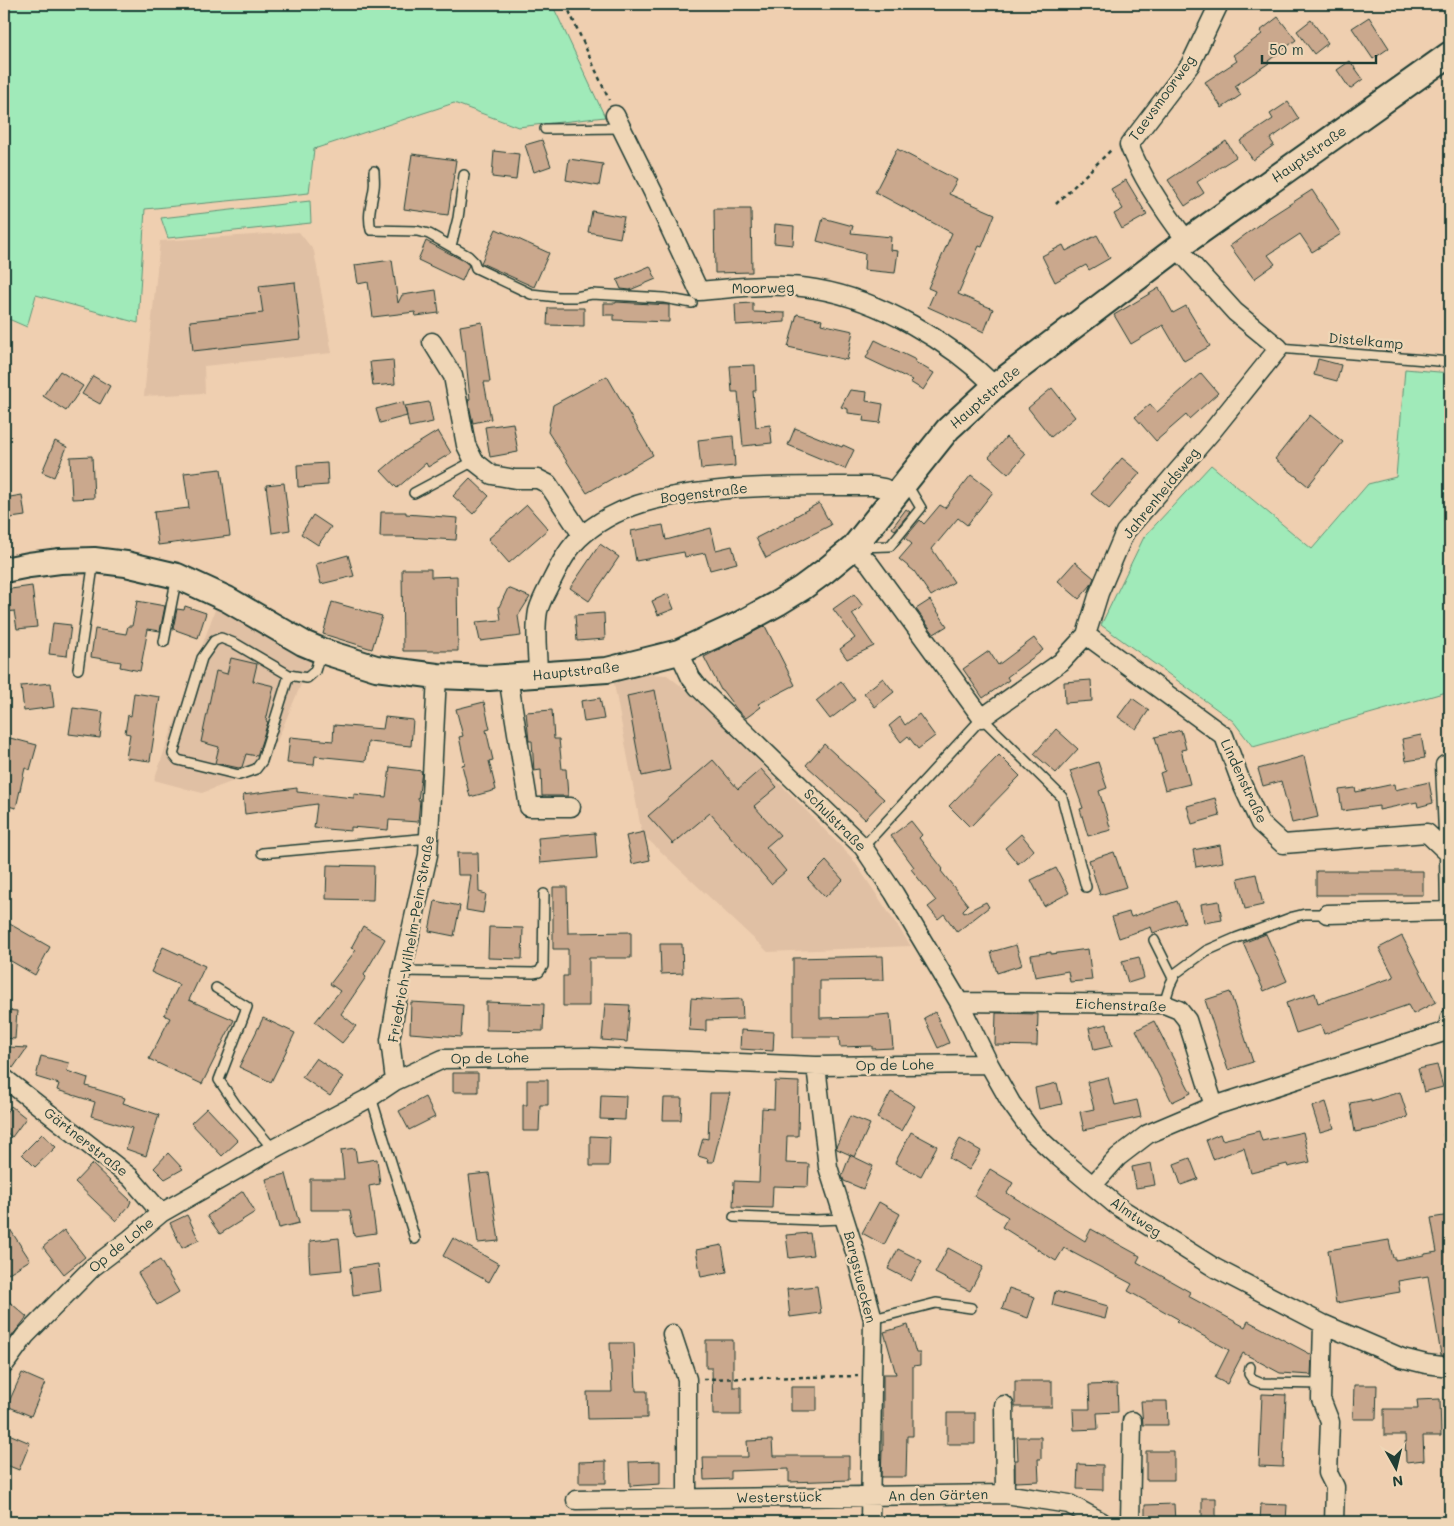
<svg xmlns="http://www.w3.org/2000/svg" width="1454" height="1526" font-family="Mali,sans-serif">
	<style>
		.built { fill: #e0c0a4 }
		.green { fill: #a0eab9; stroke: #609476 }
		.building { fill: #caa88d; stroke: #1f3d34 }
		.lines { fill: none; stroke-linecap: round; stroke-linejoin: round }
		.lane-casing { stroke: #1f3d34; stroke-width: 12 }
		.street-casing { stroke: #1f3d34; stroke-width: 21 }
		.secondary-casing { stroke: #1f3d34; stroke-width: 28 }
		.path { stroke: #1f3d34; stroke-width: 2.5; stroke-dasharray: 4 4; stroke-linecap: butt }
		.lane { stroke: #efd6b6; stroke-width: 9 }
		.street { stroke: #efd6b6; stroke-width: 18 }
		.secondary { stroke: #efd6b6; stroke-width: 24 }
		.labels { text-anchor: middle; stroke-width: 5; stroke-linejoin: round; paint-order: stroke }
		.street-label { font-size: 14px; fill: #1f3d34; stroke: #efd6b6 }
	</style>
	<rect width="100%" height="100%" fill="#efcfb0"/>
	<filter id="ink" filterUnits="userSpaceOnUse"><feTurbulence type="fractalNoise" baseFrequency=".02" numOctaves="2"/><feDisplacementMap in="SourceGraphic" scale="10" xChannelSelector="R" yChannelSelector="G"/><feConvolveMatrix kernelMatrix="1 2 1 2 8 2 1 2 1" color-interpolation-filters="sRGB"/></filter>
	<g filter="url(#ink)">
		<path class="built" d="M299,232L314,251L332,353L204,366L205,393L144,396L160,241Z
			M216,607L311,661L265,769L202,793L154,780Z
			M651,674L667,675L699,700L852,858L911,946L768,952L642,834L613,678Z"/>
		<path class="green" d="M4,4H552L605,117L518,127L454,103L314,149L309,193L145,209L138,323L36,295L27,327L4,317Z
			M310,201L311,223L168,238L161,218Z
			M1405,369L1450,373V691L1253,747L1233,721L1101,625L1144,537L1211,465L1312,549L1368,484L1396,477Z
			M1450,1132V1177L1443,1134Z"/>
		<path class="building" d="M1278,17L1296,40L1268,61L1269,63L1235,86L1241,95L1222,108L1205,82L1237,61L1233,55L1262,34L1260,31Z
			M1369,17L1389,48L1373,59L1352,28Z
			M1311,20L1328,43L1314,54L1297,31Z
			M1350,61L1363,79L1350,89L1337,70Z
			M1288,102L1299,119L1270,139L1274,145L1253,160L1240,141L1273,119L1270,114Z
			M542,140L551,166L534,172L525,145Z
			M1226,141L1236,157L1197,182L1204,193L1185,206L1168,180Z
			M897,149L957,180L949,194L995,214L982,247L979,246L958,294L993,309L984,332L928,307L935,291L928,288L952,233L875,192Z
			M494,151L519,154L516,180L492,177Z
			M412,154L456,160L448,215L404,209Z
			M569,159L603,164L599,186L566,180Z
			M1126,180L1147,215L1122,229L1114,214L1123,209L1111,189Z
			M1312,190L1341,234L1312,252L1300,234L1268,255L1275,264L1254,279L1230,246L1265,220Z
			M714,209H751L752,272L715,273Z
			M592,211L624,217L620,238L588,232Z
			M823,218L853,226L851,233L891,237L890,250L898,251L895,273L864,270L865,254L817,241Z
			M775,224L794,226L793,245L774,243Z
			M496,229L549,253L534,287L481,263Z
			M1097,235L1110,258L1089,270L1086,265L1055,282L1042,256L1063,245L1066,251Z
			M426,241L464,261L469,265L462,281L418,260Z
			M392,260L398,303L402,295L436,290L439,313L416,316L415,312L373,317L368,282L358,284L355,265Z
			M650,266L656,279L630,290L621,289L617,280Z
			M295,282L301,339L193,351L190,321L263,313L259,286Z
			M1159,288L1173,313L1186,306L1210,346L1184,361L1163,325L1131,344L1114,315Z
			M616,302L669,305V322L614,320V315H604V303H616Z
			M753,303V312L785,313V322L736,325L735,304Z
			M548,308H584V326L547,325Z
			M797,314L822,320L821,324L853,331L847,360L788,347Z
			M482,322L490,382H484L491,419L473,423L468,400L470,399L465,350H463L460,326Z
			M875,340L916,360L915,362L934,373L923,390L910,382L912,380L866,358Z
			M1318,359L1341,365L1337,381L1314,375Z
			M393,360L395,384L373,386L370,362Z
			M755,365L756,391H753L756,427L770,425L772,443L743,446L738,392H732L730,366Z
			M60,371L83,386L66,411L43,396Z
			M1201,373L1218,393L1189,419L1186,415L1156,441L1135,417L1150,404L1157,412Z
			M93,376L110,386L100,404L82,394Z
			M607,376L653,455L587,493L548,432L553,405Z
			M1052,388L1075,417L1051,437L1028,408Z
			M850,390L867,392L866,401L883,404L880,423L863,421L864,415L848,413V409L841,407Z
			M403,402L407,416L380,423L376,409Z
			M429,402L433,422L409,427L405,406Z
			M1310,415L1343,442L1308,486L1275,459Z
			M513,423L518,452L490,457L485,427Z
			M795,428L842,447L843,445L854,450L845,469L788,445Z
			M438,431L451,453L428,467L426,463L397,488L381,471L402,453Z
			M733,436L735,466L701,469L698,440Z
			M1006,437L1026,454L1008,474L989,457Z
			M55,441L67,447L54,477L42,472Z
			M92,456L94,498L72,499L70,457Z
			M1122,458L1140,473L1109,509L1091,494Z
			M327,463L328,485L298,487L297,465Z
			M221,469L230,536L158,545L154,512L189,508L184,473Z
			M971,475L993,492L967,525L958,518L932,549L954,582L931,596L914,571L899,559L912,544L905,538L920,520L924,524L940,505L945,508Z
			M470,478L489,496L473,514L453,496Z
			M284,483L290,530L272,533L266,485Z
			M22,495L25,516L4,519V498Z
			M819,503L831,525L766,558L756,538L795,518L794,517Z
			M527,505L548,529L509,563L488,539Z
			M906,509L910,512L895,530L892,528Z
			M381,512H406V514L458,518L456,540L405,537H380Z
			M313,515L331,527L318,545L301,534Z
			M663,525L666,540L711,528L716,550L732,546L737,563L710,570L705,553L685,557L684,552L636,561L631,531Z
			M600,544L619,557L589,601L570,588Z
			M348,555L354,576L321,584L316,564Z
			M1075,562L1094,578L1091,585L1079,599L1058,581Z
			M402,569H431V577L457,576L458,651H403Z
			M32,586L37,627L17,629L14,611L7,612L6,609L4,610V590Z
			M508,588L530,597L518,616L521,636L480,641L476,622L501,620L499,607Z
			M668,594L674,609L658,615L652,601Z
			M854,594L863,606L852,614L874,646L847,659L840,649L855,638L833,609Z
			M930,600L947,626L934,634L916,609Z
			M137,601L165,606L160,631L148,629L140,671L120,667L121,662L91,657L95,629L126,634L128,626H132Z
			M332,602L382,616L372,649L323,634Z
			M185,606L206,613L198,638L173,629L177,609L184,610Z
			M604,613L605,639L577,641L575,615Z
			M53,623L71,625L67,656L49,654Z
			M765,626L795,685L758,704L761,707L746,718L738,711L722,690H721L704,657Z
			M1034,638L1043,650L1007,677L1009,680L983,698L963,669L989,651L998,665Z
			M231,658L257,664L253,681L274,686L266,721L268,722L257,756L246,754L242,767L239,768L215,763L219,747L201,742L216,671L227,674Z
			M883,678L894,692L875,707L864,693Z
			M1091,680L1092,701L1065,703L1064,682Z
			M841,681L855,700L830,719L816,701Z
			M51,683L54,707L24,711L21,686Z
			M655,690L670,770L642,776L627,696Z
			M134,693L160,697L150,761L126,758L130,734L125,733L128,715L131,716Z
			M600,698L604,719L584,722L581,701Z
			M1132,698L1149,710L1136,729L1118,717Z
			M484,702L490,729L486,730L493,760L489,761L496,790L470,797L462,765L465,764L459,737L463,736L456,709Z
			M73,708L103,712L100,738L69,734Z
			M552,710L554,739H559L562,769H566L568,796H542L541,770L534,771L532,741H529L526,712Z
			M919,714L935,736L918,749L908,736L901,742L889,726L900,717L905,725Z
			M385,717L413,720L411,746L368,742L366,761L315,756L314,765L287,763L290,737L333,741L334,725L383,729Z
			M1056,729L1078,749L1056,773L1034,754Z
			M1181,730L1186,749L1181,750L1190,784L1165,790L1160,773L1165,771L1155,737Z
			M1421,735L1425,758L1406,761L1402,739Z
			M10,738L37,745L30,770L25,768L16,808L4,805V761Z
			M824,744L884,799L865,819L806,765Z
			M999,755L1020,776L970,827L949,806Z
			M1304,756L1318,817L1292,823L1281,781L1263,786L1258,769Z
			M713,760L738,789L761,769L777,787L754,806L780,835L766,847L786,871L771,884L710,813L673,844L648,816Z
			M1098,762L1107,788L1099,791L1111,830L1088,836L1080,809L1083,808L1070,771Z
			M390,767L422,771L418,800H420L418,822L389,820L388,830L351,827V831L314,828L317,804L245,814L243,795L297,788V792L354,798V794L386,797Z
			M1429,782L1433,803L1418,807L1417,802L1379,810V806L1342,811L1339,790L1355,788L1356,792L1394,784L1395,790Z
			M1215,798L1220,816L1192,824L1187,806Z
			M911,821L922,835L919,838L943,869L941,871L968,905L963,910L964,913L986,902L989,907L957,932L944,914L938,919L928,907L936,901L911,869L914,867L891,836Z
			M644,832L650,860L632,864L626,836Z
			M595,833L597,858L540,863L538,838Z
			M1021,834L1034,850L1018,864L1005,848Z
			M1220,845L1223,862L1196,867L1193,850Z
			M1114,852L1126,887L1100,895L1089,860Z
			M457,853H478L479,892L486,894L483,913L466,910L471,875H458Z
			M826,861L843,880L825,897L808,879Z
			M327,865L374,866L373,900L326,899Z
			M1056,868L1069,893L1044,906L1031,880Z
			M1316,871H1423V895H1316Z
			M1256,874L1263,905L1245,909L1238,878Z
			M553,887H567L568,933L631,932V958H589V1006H563V976H568V949H553Z
			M435,901L460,906L454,936L429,931Z
			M1177,901L1185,922L1153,933L1151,927L1119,938L1112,917L1129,912L1131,917Z
			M1219,901L1222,920L1204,923L1201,904Z
			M8,923L50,947L35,975L4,957V930Z
			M363,926L385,939L364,975L366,977L341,1014L356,1026L342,1043L315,1022L340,991L330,984L356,950L351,948Z
			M489,927L523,928L522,959L488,958Z
			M1266,934L1287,981L1264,991L1243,943Z
			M1402,936L1436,1002L1413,1014L1408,1005L1324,1034L1321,1025L1296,1033L1286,1003L1315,993L1318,1003L1394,977L1379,948Z
			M660,944H682L683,973L661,974Z
			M1016,945L1022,965L997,973L991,952Z
			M163,947L205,966L189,1000L234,1020L202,1084L149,1059L170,1018L164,1015L179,985L151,972Z
			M1088,949L1092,980L1070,982L1068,971L1035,977L1031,955L1051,952V954Z
			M883,956L884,980L820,981V1018L869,1017V1016L890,1014L893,1048L872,1049V1046L840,1047L839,1037H793V958Z
			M1139,957L1144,978L1128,983L1122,961Z
			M1230,992L1253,1062L1228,1070L1205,1000Z
			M691,998L717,1000L742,999L743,1019L706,1020V1031L689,1030Z
			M411,1002L463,1005L461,1037L410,1033Z
			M486,1002L544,1004L543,1031L486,1030Z
			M605,1004L630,1005L627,1042L602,1040Z
			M4,1010L17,1011L15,1039L4,1038Z
			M935,1012L949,1043L938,1048L924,1018Z
			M996,1013L1038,1014L1037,1046L995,1045Z
			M263,1018L295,1033L271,1082L239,1067Z
			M1154,1021L1191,1093L1172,1102L1136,1030Z
			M1107,1024L1112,1046L1094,1050L1089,1028Z
			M741,1030L774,1032L773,1051L740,1049Z
			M9,1047L27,1048L13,1068L4,1060V1054Z
			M41,1056L69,1063L67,1071L88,1078L86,1086L125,1098L123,1103L159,1115L146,1156L126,1149L132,1128L91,1116L95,1102L57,1090L59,1084L36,1077Z
			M316,1058L343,1077L330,1096L302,1077Z
			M1437,1065L1443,1087L1424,1092L1418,1069Z
			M453,1073H478V1092H453Z
			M1108,1077L1115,1105L1137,1100L1141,1117L1084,1130L1080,1112L1094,1109L1087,1082Z
			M527,1080H548V1105H540L539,1131H523V1105H527Z
			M775,1081L799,1082L798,1136H787L786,1163L809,1164L808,1187L773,1186L772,1208L733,1207L734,1181L759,1182L762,1108L774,1109Z
			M1057,1083L1062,1104L1039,1109L1035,1088Z
			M891,1092L915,1106L901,1131L877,1118Z
			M1400,1092L1408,1117L1376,1128L1355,1132L1350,1103L1371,1099V1101Z
			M710,1093H730L713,1162H707L708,1159L698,1156L703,1138L708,1139Z
			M601,1095L626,1096L625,1120L600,1119Z
			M425,1097L435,1117L409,1130L399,1111Z
			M664,1098H682L681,1120H663Z
			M1326,1102L1334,1128L1320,1132L1312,1107Z
			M11,1106L26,1118L12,1137L4,1130V1115Z
			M207,1108L238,1141L222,1156L191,1123Z
			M850,1116L870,1124L855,1157L837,1149L836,1147Z
			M1259,1131L1262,1141L1303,1132L1310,1162L1288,1167L1287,1164L1251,1173L1244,1148L1213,1159L1206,1140L1220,1134L1222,1140Z
			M911,1132L937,1146L921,1176L895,1163Z
			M42,1134L56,1147L35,1167L22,1154Z
			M590,1136L610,1137L609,1166H590Z
			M960,1139L981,1151L969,1170L949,1158Z
			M355,1148L357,1162L377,1159L380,1184L369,1186L376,1233L354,1236L350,1210H310V1179H344L341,1150Z
			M168,1153L183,1169L165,1179L154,1168Z
			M850,1155L873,1166L863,1189L844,1181L842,1176Z
			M1190,1158L1198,1179L1181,1185L1174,1164Z
			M1151,1163L1155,1185L1136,1188L1132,1167Z
			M92,1164L131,1201L129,1206L116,1221L75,1182Z
			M990,1169L1013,1183L1007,1193L1085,1241L1091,1229L1140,1256L1137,1262L1190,1292L1188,1296L1245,1327L1248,1321L1312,1355L1311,1375L1280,1373L1243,1353L1227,1384L1215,1378L1229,1350L1176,1321L1178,1319L1128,1291L1132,1284L1064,1248L1056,1261L1002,1227L1008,1217L974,1196Z
			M489,1173L499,1241L478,1243L469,1175Z
			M286,1174L299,1223L279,1228L266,1179Z
			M243,1191L255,1212L220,1234L207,1216Z
			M879,1202L900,1214L884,1245L862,1233Z
			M187,1215L199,1240L182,1248L170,1223Z
			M1450,1215V1356L1441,1355L1428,1276L1398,1281L1400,1292L1336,1303L1328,1250L1389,1240L1393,1258H1395V1260L1425,1255V1254L1437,1252L1431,1218Z
			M4,1220L30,1260L4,1276Z
			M64,1230L85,1257L64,1274L43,1247Z
			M810,1233L813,1255L789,1258L786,1235Z
			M339,1238L342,1270L310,1273L309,1256H310V1241Z
			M453,1238L499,1264L489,1282L443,1256Z
			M722,1245L727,1272L701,1277L696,1250Z
			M948,1248L983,1267L970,1291L935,1273Z
			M898,1249L922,1261L911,1281L888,1269Z
			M160,1260L179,1292L157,1305L138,1273Z
			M378,1264L381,1291L353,1295L350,1268Z
			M817,1286L821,1313L790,1317L787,1289Z
			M1009,1288L1035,1297L1028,1318L1002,1309Z
			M1055,1291L1108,1306L1105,1319L1052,1305Z
			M4,1297L27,1317L4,1346Z
			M908,1325L916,1353H920V1365L913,1366V1436H907L906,1477H881L882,1451H883V1374H896L884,1332Z
			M706,1340H733V1387H741V1415H713L712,1368H706Z
			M610,1343H634L636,1391H647V1418L588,1419L587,1392H612Z
			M22,1373L45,1383L31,1416L7,1406Z
			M1015,1381H1052V1407H1015Z
			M1117,1384L1118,1412L1097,1413L1098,1429L1074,1430L1073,1409H1090L1089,1385Z
			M1354,1385H1377L1376,1419H1353Z
			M791,1387H817V1411H791Z
			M1262,1394L1286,1395L1283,1467L1259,1466Z
			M1440,1399L1441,1436H1423L1424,1460L1406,1462L1405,1435H1384V1409H1418L1417,1400Z
			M1141,1401H1167L1168,1425H1143Z
			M947,1413H975V1444H947Z
			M4,1432L30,1443L19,1470L4,1464Z
			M1017,1437H1041V1459H1038L1039,1481L1015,1482V1460H1018Z
			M772,1440L773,1456H849V1480L789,1482V1469L731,1471V1479L704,1480L703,1457H748L747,1441Z
			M1146,1451H1174V1480H1146Z
			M606,1461V1483H579V1462Z
			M660,1461V1484L630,1486L629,1462Z
			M1078,1464L1103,1465V1490L1077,1489Z
			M1202,1498H1216V1522H1202Z
			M1174,1504L1175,1522H1145V1505Z
			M1261,1504L1287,1505L1286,1522H1260Z"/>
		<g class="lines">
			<defs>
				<path id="lane" d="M545,129L621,128
					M374,171C374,177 375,183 374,188C372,203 367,214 371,230L417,231L429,234L468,256L474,262L476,268L531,294L558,297H575L592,294L664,298L692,303
					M451,246L458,218L464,175
					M1279,348L1450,362
					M414,493L474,461
					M858,547L890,546L921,508L906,483
					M164,642L177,576
					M78,669L94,560
					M289,675L262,761L256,769L239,775L178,760L173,754L202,658L214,641L221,638L236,644L289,675L307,678L315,671L321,651
					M863,847L982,718L1062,797L1086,887
					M262,853L430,838
					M1154,940L1173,978
					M402,971L533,973L539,972L543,966L544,894
					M216,988L247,1007L219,1080L236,1105L273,1149
					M1164,1004L1170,985L1176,973L1206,951L1236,938L1293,917L1305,914H1327
					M371,1097L415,1239
					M734,1217L815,1220L845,1219
					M873,1319L936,1303L971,1308
					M1250,1367L1249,1374L1253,1380L1260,1383L1322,1384"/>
				<path id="street" d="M615,115L653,192L699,291C737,288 778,282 816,289C880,300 949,341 995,386
					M1187,241C1164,211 1142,179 1129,145L1190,65L1219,4
					M432,342L453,376L466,445L474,461L492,475L515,479H538L548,484L582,535
					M853,548L869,563L982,718L1061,662L1086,635L1099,593L1125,532L1213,430L1279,348L1235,312L1177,248
					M1086,635L1224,736L1241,782L1260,823L1283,844L1427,833L1449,854L1450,913
					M679,652L691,678L698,687L863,847L894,893L959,1002L989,1064L1011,1103L1033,1133L1060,1158L1117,1206L1215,1268L1323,1324L1402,1358L1426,1364L1450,1367
					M538,675C538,654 534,633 538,611C541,600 547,590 552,580C560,564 569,546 584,534C625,499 678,494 729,489C777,485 825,486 873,486L884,488L895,496
					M508,677L529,807H571
					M1445,765L1449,854
					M1327,914L1450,911
					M959,1002L1164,1004L1179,1010L1187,1020L1214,1106
					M816,1066L828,1167L855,1252L873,1319L870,1522
					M4,1078L130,1177L161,1213
					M395,1081L390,1040L402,971L428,855L437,676
					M1093,1185L1118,1157L1148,1134L1214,1106L1447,1031L1450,1018
					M1323,1324L1321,1399L1330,1422L1328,1473L1335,1487L1334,1522
					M672,1334L687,1379V1498
					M4,1365L25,1336L93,1267L130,1239L161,1213L273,1149L371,1097L395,1081L443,1059L588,1057L816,1066L989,1064
					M1004,1405L1005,1494
					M576,1500L1005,1494L1069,1504L1102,1522
					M1130,1522L1132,1421"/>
				<path id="secondary" d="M4,570L29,565L60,561L94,560L126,564L177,576L227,599L303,643L322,651L376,668L437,676L489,678L607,670L679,652L738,625L778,603L802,588L825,571L853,548L948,429L995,386L1177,248L1450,54"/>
			</defs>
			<use href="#lane" class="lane-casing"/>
			<use href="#street" class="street-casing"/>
			<use href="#secondary" class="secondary-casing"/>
			<path class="path" d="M566,4L609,100
				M1056,204L1113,148
				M703,1379L858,1376"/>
			<use href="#lane" class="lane"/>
			<use href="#street" class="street"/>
			<use href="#secondary" class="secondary"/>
		</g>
	</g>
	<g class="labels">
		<g class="street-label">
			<text transform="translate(1162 98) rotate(-54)" y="5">Taevsmoorweg</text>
			<text transform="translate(1309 154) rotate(-35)" y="5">Hauptstraße</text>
			<text transform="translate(763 288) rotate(-1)" y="5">Moorweg</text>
			<text transform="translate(1366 341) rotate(5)" y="5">Distelkamp</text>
			<text transform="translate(985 397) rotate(-41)" y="5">Hauptstraße</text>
			<text transform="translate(704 493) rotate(-7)" y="5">Bogenstraße</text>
			<text transform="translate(1161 493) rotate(-51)" y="5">Jahrenheidsweg</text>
			<text transform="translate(576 671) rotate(-6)" y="5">Hauptstraße</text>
			<text transform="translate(1244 781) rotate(65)" y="5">Lindenstraße</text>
			<text transform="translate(835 820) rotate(45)" y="5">Schulstraße</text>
			<text transform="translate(411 939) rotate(-80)" y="5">Friedrich-Wilhelm-Pein-Straße</text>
			<text transform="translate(1121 1005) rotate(2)" y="5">Eichenstraße</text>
			<text transform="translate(490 1058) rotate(-1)" y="5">Op de Lohe</text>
			<text transform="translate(895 1065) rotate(-1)" y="5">Op de Lohe</text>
			<text transform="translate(86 1142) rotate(38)" y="5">Gärtnerstraße</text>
			<text transform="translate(1136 1217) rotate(35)" y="5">Almtweg</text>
			<text transform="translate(121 1245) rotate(-39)" y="5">Op de Lohe</text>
			<text transform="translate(860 1277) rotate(76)" y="5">Bargstuecken</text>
			<text transform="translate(938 1495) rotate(-1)" y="5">An den Gärten</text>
			<text transform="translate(779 1497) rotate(-1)" y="5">Westerstück</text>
		</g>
	</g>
	<rect width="1454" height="1526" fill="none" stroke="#efd6b6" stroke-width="20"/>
	<rect x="10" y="10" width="1434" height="1506" fill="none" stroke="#1f3d34" stroke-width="2" filter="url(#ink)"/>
	<g transform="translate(1396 1468) rotate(172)" stroke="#efd6b6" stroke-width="4" paint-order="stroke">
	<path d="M0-4L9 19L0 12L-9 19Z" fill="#1f3d34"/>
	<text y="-8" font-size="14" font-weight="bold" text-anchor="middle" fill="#1f3d34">N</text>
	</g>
	<path d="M1262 55v8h114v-8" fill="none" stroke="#1f3d34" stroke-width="2.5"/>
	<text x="1269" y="55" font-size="15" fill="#1f3d34" stroke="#efd6b6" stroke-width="4" paint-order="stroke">50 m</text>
</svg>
